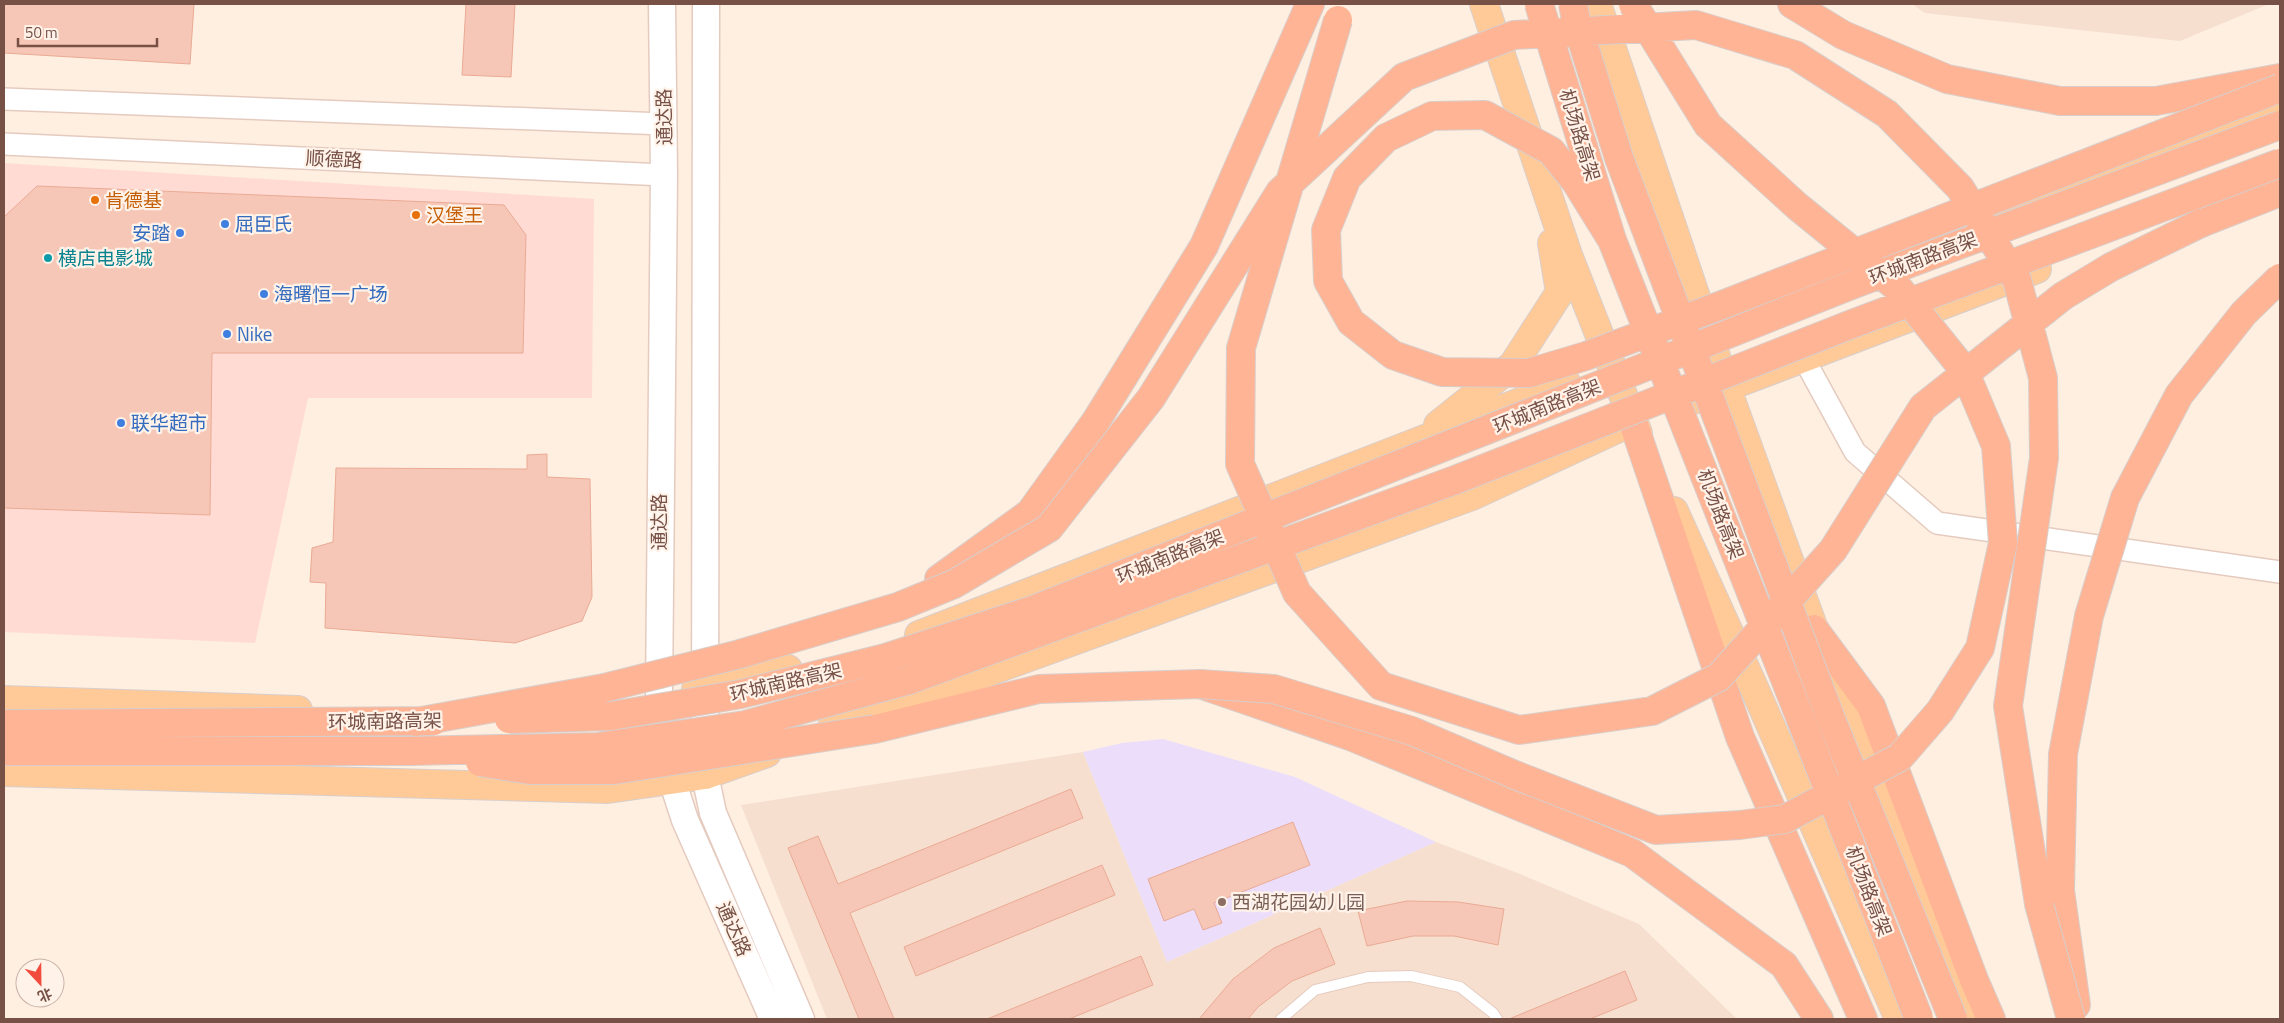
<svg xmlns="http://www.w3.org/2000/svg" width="2284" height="1023" font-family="'Titillium Web','Noto Sans SC',sans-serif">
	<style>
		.residential { fill: #f6dfcf }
		.commercial { fill: #ffdbd4 }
		.education { fill: #ecdefa }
		.building { fill: #f6c7b6; stroke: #eaaa95 }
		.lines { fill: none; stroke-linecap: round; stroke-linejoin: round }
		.service-casing { stroke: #e5cbbf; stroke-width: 12 }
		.minor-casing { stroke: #e5cbbf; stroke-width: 24 }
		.tertiary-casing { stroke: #e5cbbf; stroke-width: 29 }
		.primary-casing { stroke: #d9cecb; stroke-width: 30 }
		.trunk-casing { stroke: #d9cecb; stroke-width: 30 }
		.service { stroke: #fff; stroke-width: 10 }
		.minor { stroke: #fff; stroke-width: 21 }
		.tertiary { stroke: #fff; stroke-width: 26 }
		.primary { stroke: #ffca97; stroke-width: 28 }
		.trunk { stroke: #feb495; stroke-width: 28 }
		.trunk-bridge-casing { stroke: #d9cecb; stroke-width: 30; stroke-linecap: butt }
		.trunk-bridge { stroke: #feb495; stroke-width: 28 }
		.food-dot { fill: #e8710a; stroke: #fff3e9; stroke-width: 2 }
		.shop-dot { fill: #3f7fe0; stroke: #fff3e9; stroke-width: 2 }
		.culture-dot { fill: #0f9aa8; stroke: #fff3e9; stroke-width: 2 }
		.education-dot { fill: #8d6e63; stroke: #fff3e9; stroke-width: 2 }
		.labels { text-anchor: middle; stroke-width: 4.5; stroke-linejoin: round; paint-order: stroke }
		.street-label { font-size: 19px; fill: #775046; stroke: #fff3e9 }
		.food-label { font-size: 19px; fill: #c56008; stroke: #fff3e9; text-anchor: start }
		.shop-label { font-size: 19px; fill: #366cbe; stroke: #fff3e9; text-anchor: start }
		.culture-label { font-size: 19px; fill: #0d838f; stroke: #fff3e9; text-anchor: start }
		.education-label { font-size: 19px; fill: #785e54; stroke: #fff3e9; text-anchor: start }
	</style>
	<rect width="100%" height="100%" fill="#feefe1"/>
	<path class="residential" d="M1912,4H2269L2180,41L1925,13Z
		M1083,752L1167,962L1436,842L1520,874L1639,924L1737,1019H827L741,805Z"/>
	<path class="commercial" d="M4,163L594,199L592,398H308L255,643L4,632Z"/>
	<path class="education" d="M1163,739L1295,777L1436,842L1167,962L1083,752L1122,743Z"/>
	<path class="building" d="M4,4H194L190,64L4,53Z
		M466,4H515L511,77L462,75Z
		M37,186L504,205L526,235L523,353H212L210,515L4,508V217Z
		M547,454V477L590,479L592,597L582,621L515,643L325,628L326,583L310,582L312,548L333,542L336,468L527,469V455Z
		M1071,789L1083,818L850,913L894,1019H859L788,848L818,836L838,884Z
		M1293,822L1310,865L1214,903L1222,923L1203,930L1194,909L1164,921L1148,879Z
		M1102,865L1115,895L916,976L904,947Z
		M1407,901L1458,902L1504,909L1498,945L1454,936H1413L1367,946L1358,911Z
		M1320,928L1335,964L1292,981L1258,1007L1248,1019H1199L1233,979L1274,948Z
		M1141,956L1153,985L1069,1019H987Z
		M1625,971L1637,1000L1590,1019H1509Z"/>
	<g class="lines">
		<defs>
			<path id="service" d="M1281,1019L1315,990L1368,977L1411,976L1460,987L1493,1013L1497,1019"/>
			<path id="minor" d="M4,99L664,124
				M4,144L664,175
				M1804,359L1855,452L1937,523L2280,572"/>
			<path id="tertiary" d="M662,4L664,175L659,695L672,780L685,820L773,1019
				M706,4L705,775L713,813L801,1019"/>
			<path id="primary" d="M1484,4L1568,255L1638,433
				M1597,4L1727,389L1826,662L1968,1019
				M2005,214L2280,104
				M1685,403L2037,269
				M1438,425L1513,365L1560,292L1552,243
				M1674,511L1752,683L1899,1019
				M919,635L1567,384
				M696,689L788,669
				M4,700L298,710
				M831,729L1472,496L1619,428
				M4,772L608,789L705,775L767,753"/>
			<path id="trunk" d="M1792,4L1843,35L1947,79L2060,101H2156L2280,78
				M2201,223L2280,192
				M1633,422L1740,737L1863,1019
				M939,579L1030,513L1096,421L1204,246L1310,4
				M1814,629L1871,706L1974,980L1991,1019
				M875,729L1039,689L1200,684L1350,736L1632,853L1784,965L1819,1019
				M2060,890L2076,1005"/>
		</defs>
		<use href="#service" class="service-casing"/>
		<use href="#minor" class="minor-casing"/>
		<use href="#tertiary" class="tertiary-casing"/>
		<use href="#primary" class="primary-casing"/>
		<use href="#trunk" class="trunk-casing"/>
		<use href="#service" class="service"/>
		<use href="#minor" class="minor"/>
		<use href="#tertiary" class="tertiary"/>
		<use href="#primary" class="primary"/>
		<use href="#trunk" class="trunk"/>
		<defs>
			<path id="trunk-bridge" d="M1539,4L1612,240L1919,1019
				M1573,4L1576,21L1619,158L1831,719L1953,1019
				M1338,20L1241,348L1240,464L1297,593L1381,686L1519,730L1652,711L1719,677L1833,550L1923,407L2063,296L2111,267L2201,223
				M1612,240L1576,182L1551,151L1485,115L1432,116L1386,138L1347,178L1326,230L1328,281L1351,322L1393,355L1442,372L1529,373L1586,356L1727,303L2280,88
				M1200,684L1274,689L1412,731L1515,775L1656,830L1740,825L1785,819L1900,757L1940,711L1980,648L2003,543L1996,446L1964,370L1899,289L1797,206L1708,125L1633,4
				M509,719L611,716L741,694L885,658L1033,610L1854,284L2280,125
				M416,722L604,688L740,654L898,607L954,584L1049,528L1151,398L1280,192L1404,77L1514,35L1696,25L1795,55L1887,114L1960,188L2017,280L2043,378L2044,458L2008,706L2039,904L2071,1019
				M4,724L434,721
				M4,751H410L598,747L745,725L909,680L1455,480L1852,324L2280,163
				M480,762L530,770H614L875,729
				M2060,890L2063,754L2089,616L2125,498L2179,395L2244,313L2280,278"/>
		</defs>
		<use href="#trunk-bridge" class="trunk-bridge-casing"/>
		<use href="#trunk-bridge" class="trunk-bridge"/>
	</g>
	<g class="food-dot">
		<circle cx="95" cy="200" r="5"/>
		<circle cx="416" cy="215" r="5"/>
	</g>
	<g class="shop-dot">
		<circle cx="225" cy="224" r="5"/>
		<circle cx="180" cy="233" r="5"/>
		<circle cx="264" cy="294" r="5"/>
		<circle cx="227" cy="334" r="5"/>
		<circle cx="121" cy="423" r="5"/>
	</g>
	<circle class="culture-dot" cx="48" cy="258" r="5"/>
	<circle class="education-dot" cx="1222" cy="902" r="5"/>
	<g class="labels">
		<g class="street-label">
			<text transform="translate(664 117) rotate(-91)" y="7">通达路</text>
			<text transform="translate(1580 135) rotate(73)" y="7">机场路高架</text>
			<text transform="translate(334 159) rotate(3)" y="7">顺德路</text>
			<text transform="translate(1923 258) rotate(-21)" y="7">环城南路高架</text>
			<text transform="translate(1547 406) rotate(-22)" y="7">环城南路高架</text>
			<text transform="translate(1721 514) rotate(69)" y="7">机场路高架</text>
			<text transform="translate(659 522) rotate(-90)" y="7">通达路</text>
			<text transform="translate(1170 556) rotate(-22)" y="7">环城南路高架</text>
			<text transform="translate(786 682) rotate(-13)" y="7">环城南路高架</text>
			<text transform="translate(385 721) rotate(-1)" y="7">环城南路高架</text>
			<text transform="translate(1869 891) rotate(69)" y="7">机场路高架</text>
			<text transform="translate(734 929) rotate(66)" y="7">通达路</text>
		</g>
		<g class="food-label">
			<text x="105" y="207">肯德基</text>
			<text x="426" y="222">汉堡王</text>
		</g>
		<g class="shop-label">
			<text x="235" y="231">屈臣氏</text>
			<text x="170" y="240" text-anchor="end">安踏</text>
			<text x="274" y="301">海曙恒一广场</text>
			<text x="237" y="341">Nike</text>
			<text x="131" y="430">联华超市</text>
		</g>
		<g class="culture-label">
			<text x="58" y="265">横店电影城</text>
		</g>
		<g class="education-label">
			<text x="1232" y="909">西湖花园幼儿园</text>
		</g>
	</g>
	<rect width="2284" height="1023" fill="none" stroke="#775046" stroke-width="10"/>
	<g transform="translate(40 983) rotate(158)"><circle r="24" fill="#fff3e9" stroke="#c9b2a8"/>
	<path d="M0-4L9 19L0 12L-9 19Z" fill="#f24a3c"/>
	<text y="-8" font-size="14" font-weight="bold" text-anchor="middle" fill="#775046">北</text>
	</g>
	<path d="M18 38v8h139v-8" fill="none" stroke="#775046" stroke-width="2.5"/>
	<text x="25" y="38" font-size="15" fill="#775046" stroke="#fff3e9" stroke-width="4" paint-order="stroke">50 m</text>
</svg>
